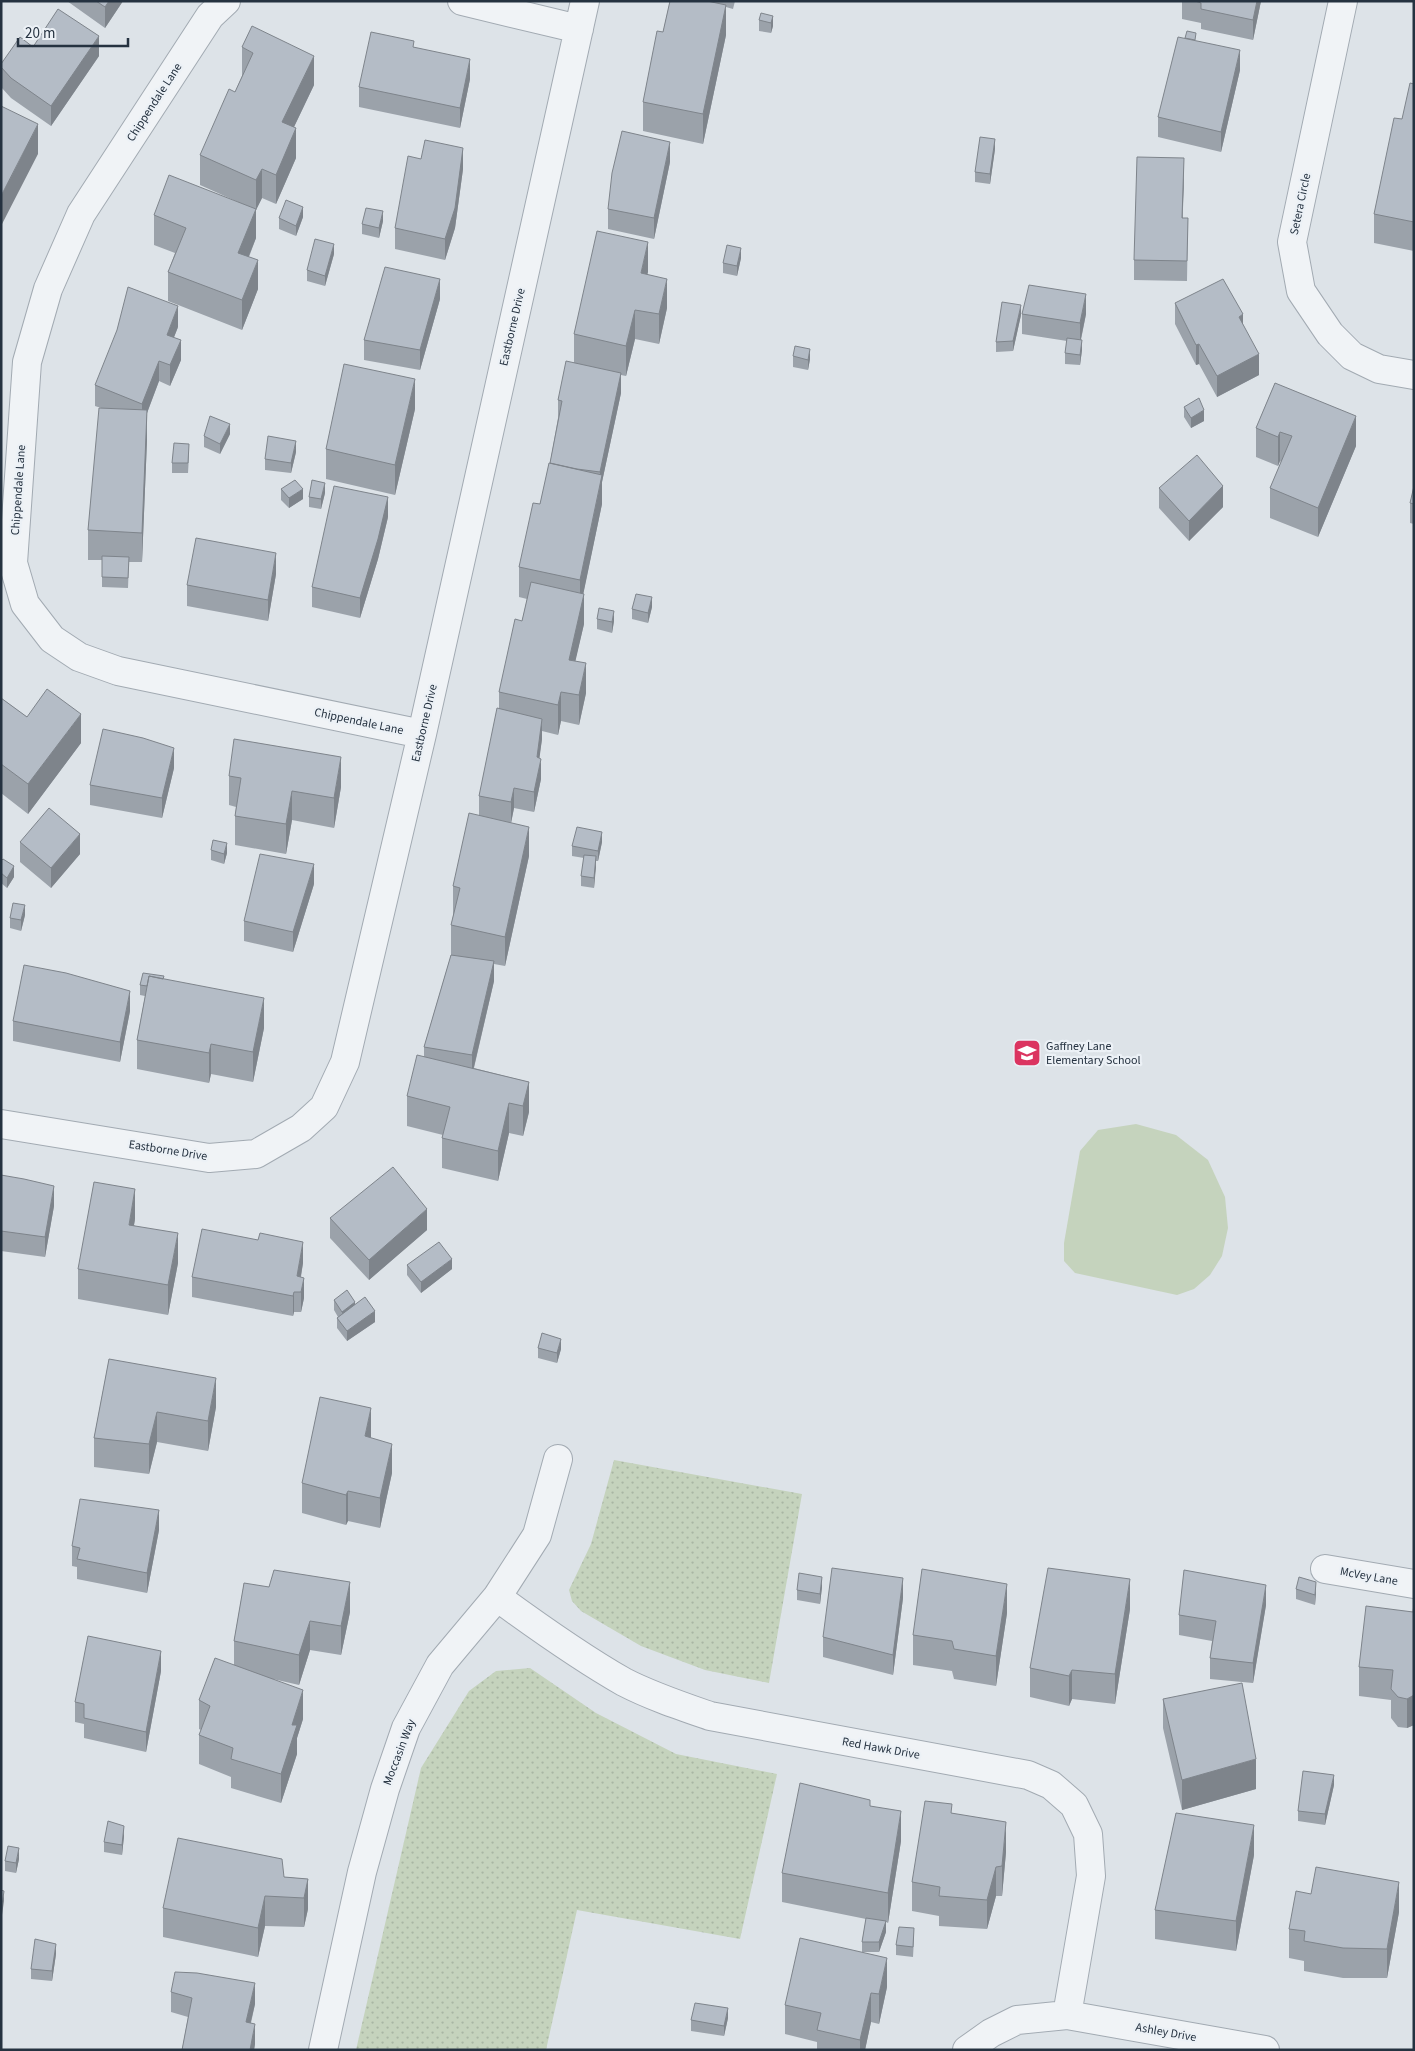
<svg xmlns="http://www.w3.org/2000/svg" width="1415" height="2051" font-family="'Source Sans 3',sans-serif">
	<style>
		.grass { fill: url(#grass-dots) }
		.garden { fill: #c5d3bd }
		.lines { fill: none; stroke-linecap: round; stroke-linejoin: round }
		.street-casing { stroke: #a2aab2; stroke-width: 30 }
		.street { stroke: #f0f3f6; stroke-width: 28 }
		.wall { fill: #9ba2aa }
		.shaded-wall { fill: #7e848b }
		.building { fill: #b4bcc6; stroke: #7e848b }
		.labels { text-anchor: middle; stroke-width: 4.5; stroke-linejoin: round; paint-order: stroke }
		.street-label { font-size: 12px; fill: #253240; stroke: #ecf1f6 }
		.poi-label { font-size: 12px; fill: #253240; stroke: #ecf1f6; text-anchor: start }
	</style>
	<defs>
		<pattern id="grass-dots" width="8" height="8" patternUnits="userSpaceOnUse" patternTransform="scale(1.25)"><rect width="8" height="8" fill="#c5d3bd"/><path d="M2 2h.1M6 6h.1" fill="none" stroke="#a9b6a4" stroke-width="1.8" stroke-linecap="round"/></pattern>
	</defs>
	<rect width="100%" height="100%" fill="#dde3e8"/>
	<path class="grass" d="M614,1460L802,1494L769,1683L705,1670L641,1646L581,1611L572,1601L569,1590L591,1544Z
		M530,1668L596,1713L676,1754L777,1774L740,1939L577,1910L546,2050H356L421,1768L469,1691L496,1671Z"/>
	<path class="garden" d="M1136,1124L1176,1135L1208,1160L1225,1197L1228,1228L1222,1256L1210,1275L1194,1289L1177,1295L1075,1273L1064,1261V1243L1080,1151L1098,1130Z"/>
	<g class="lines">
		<defs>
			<path id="street" d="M226,1L210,16L81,214L48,289L27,362L13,563L25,604L52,639L79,657L118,671L422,734
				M462,1L579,29
				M1343,1L1292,242L1301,291L1330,334L1352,356L1379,369L1414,375
				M1,1124L209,1158L256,1154L301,1128L324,1107L345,1062L422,734L585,1
				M1325,1569L1414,1584
				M497,1597C538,1627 580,1657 624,1682C651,1696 681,1706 710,1716L1028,1775L1051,1785L1074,1805L1088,1834L1091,1876L1067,2015
				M323,2050L362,1872L385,1789L406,1728L440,1665L497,1597L537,1535L558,1459
				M967,2050L991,2033L1017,2020L1067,2015L1265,2050"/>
		</defs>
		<use href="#street" class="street-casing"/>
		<use href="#street" class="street"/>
	</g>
	<path class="wall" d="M67,1H123L105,28Z
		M670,1H735L733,9L726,7V35L703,144L643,131V102L663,32Z
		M1182,1H1261L1253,40L1201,29V23L1182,19Z
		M773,16V26L771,33L759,31V20Z
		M1196,41L1240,70L1221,152L1158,137V117Z
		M33,47L99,56L51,126L11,98L1,87V64Z
		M242,47L314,85L294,127L296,158L276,204L262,198L256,210V238L249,257L258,289L242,330L168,301V272L175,253L154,245V215L238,202L200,185V155L235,92L242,76Z
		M414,47L470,79L460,128L359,107V87Z
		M1414,84V251L1374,243V214L1402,119Z
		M995,149L990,184L975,182V172Z
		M421,159L463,169L455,228L445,260L395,249V228Z
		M670,162L654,239L608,229V209Z
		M1184,178L1182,218H1188L1187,281L1134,280V260Z
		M303,217L296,236L279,229V218Z
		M383,221L379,238L362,234V224Z
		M334,254L325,286L307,281V270Z
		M741,258L737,276L723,273V263Z
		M648,272L647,274L667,308L659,344L635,339L626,376L621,375V393L602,482V504L583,594L584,624L575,661L586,693L579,725L561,721L558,735L542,731V739L539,758L541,779L534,812L514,808L511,823L529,856L505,966L494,964V981L474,1068L529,1082V1112L523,1136L509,1133L498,1181L442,1168V1138L443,1135L407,1126V1096L424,1056V1047L451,955V925L453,916V886L479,816V796L499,708V692L522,621L527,599L519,597V567L540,504L550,463L558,418V400L574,362V334Z
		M440,299L420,370L364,360V340Z
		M1175,303L1243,325L1259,375L1217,397L1199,364L1196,365L1175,324Z
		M1022,314H1086L1081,340L1082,350L1080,365L1065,364V353L1067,341L1022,334Z
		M1021,315L1013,351L996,352V342Z
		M178,327L174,337L181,360L170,386L159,381L147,413V440L142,562H129L128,588L102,587V560H88V530L101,408L95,406V385Z
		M793,356L810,359L808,370L793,367Z
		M1275,383L1356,446L1318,537L1270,518V488L1281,462L1280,461L1278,466L1256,457V428Z
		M1184,407L1204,421L1191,428L1184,417Z
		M415,409L395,495L326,479V449Z
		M230,434L220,454L204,447V436Z
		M296,452L291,473L265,470V459Z
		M189,455L188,473H172V463Z
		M1414,486V524L1410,523V503Z
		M1159,488L1223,507L1189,541L1159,508Z
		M281,489L303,499L289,508L281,500Z
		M325,493L321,509L309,507V497Z
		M388,517L378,559L360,618L312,607V587Z
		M276,574L268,621L187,606V585Z
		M652,607L648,623L632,619V609Z
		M597,619L614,621L612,633L597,629Z
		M1,698L27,717L81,743L28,814L1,793Z
		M174,768L162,818L90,805V785Z
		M229,776L341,787L334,828L292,820L286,854L235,845V816L236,807L229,805Z
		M20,842L80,854L51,888L20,862Z
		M602,842L598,861H596L594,888L581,886V876L584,858L572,856V846Z
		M211,850L227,853L224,864L211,860Z
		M1,861L14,877L7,888L1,883Z
		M314,884L293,952L244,941V921Z
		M25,915L21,931L10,928V918Z
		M164,979L264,1028L253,1082L211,1074L209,1083L137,1069V1040L145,996L140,995V985Z
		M130,1011L120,1062L13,1041V1021Z
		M1,1175L54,1206L45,1257L1,1251Z
		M330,1218L427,1230L369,1280L330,1238Z
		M135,1219L134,1225L178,1263L168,1315L78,1299V1269Z
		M303,1263L301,1277L304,1298L301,1312H294L293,1316L192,1297V1277Z
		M407,1265L452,1269L421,1293L407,1275Z
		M334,1300L355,1304L375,1322L347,1341L337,1328V1318L338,1317L334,1310Z
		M538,1348L561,1349L557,1363L538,1358Z
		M109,1359L216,1407L208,1451L157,1442L149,1474L94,1467V1438Z
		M371,1438L392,1473L380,1528L348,1521L346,1525L302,1513V1483Z
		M159,1530L147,1593L77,1579V1567L72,1566V1546Z
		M244,1583L350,1612L341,1655L310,1650L299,1685L273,1679L303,1719L297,1738V1754L281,1803L231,1788V1777L199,1764V1735L201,1730L199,1729V1700L234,1665V1641Z
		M822,1587L820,1604L797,1600V1590Z
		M1296,1589L1316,1592L1315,1605L1296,1599Z
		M903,1598L893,1675L823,1657V1637Z
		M1414,1604V1725L1407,1728L1398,1727L1391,1718V1700L1359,1696V1667L1413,1612Z
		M1266,1605L1253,1683L1210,1679V1658L1212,1641L1179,1635V1615Z
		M1130,1609L1115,1704L1072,1699L1069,1706L1030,1697V1668Z
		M1007,1613L996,1686L954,1679L952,1671L913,1665V1635Z
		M161,1671L146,1752L84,1738V1724L75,1722V1702Z
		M1163,1699L1256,1789L1182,1810L1163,1728Z
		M1334,1785L1325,1825L1298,1821V1811Z
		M870,1806L901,1841L888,1923L886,1922V1932L879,1952H862V1942L866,1919L782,1902V1873Z
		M952,1813L1006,1852L1002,1896H996L987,1929L939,1926V1916L912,1911V1882Z
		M124,1836L122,1855L104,1852V1842Z
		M1254,1855L1236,1951L1155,1939V1910Z
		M19,1859L16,1873L5,1871V1861Z
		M284,1877L308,1879V1909L304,1927L265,1926L258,1957L163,1937V1908Z
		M1399,1912L1387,1978H1343L1304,1971V1961L1289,1958V1929Z
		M914,1938L913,1957L896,1955V1945Z
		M56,1954L52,1981L31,1979V1969Z
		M887,1987L879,2024L871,2022L865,2050H817V2042L785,2034V2005Z
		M171,1992L255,2004L251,2023L255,2044L254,2050H182L188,2017L171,2012Z
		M728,2018L724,2036L691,2031V2020Z"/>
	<path class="shaded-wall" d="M109,1H123L105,28V7Z
		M1257,1H1261L1253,40V20Z
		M726,5V35L703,144V114Z
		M773,16V26L771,33V23Z
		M99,36V56L51,126V106Z
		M1240,50V70L1221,152V132Z
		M314,56V85L282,152V122Z
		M470,59V79L460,128V108Z
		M38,124V154L1,226V196Z
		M296,128V158L276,204V175Z
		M995,139V149L990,184V174Z
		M670,142V162L654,239V218Z
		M463,148V169L455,228L445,260V239Z
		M1184,158V178L1182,238V218Z
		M262,169V198L256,210V180Z
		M303,207V217L296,236V226Z
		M256,209V238L238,283V253Z
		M383,211V221L379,238V228Z
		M648,242V272L641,302V273Z
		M334,244V254L325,286V276Z
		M741,248V258L737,276V266Z
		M258,260V289L242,330V300Z
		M440,279V299L420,370V350Z
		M667,279V308L659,344V314Z
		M1086,294V314L1080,343V323Z
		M1021,305V315L1013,351V341Z
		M178,306V327L167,355V335Z
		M635,310V339L626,376V346Z
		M1243,314V335L1239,317Z
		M181,340V360L170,386V365Z
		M1082,340V350L1080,365V355Z
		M1199,344V364L1196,365V345Z
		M810,349V359L808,370V360Z
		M1259,354V375L1217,397V376Z
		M159,361V381L147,413V440L142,562V404Z
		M621,373V393L602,482V504L580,610V580L600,486V472Z
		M415,379V409L395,495V465Z
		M1204,410V421L1191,428V418Z
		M1356,416V446L1318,537V508Z
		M230,424V434L220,454V444Z
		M1280,432V461L1278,466V437Z
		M296,441V452L291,473V463Z
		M325,483V493L321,509V499Z
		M1223,486V507L1189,541V521Z
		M303,489V499L289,508V498Z
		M388,497V517L378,559L360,618V598Z
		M276,553V574L268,621V600Z
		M584,594V624L569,689V660Z
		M652,597V607L648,623V613Z
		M614,611V621L612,633V622Z
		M586,663V693L579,725V695Z
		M561,692V721L558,735V705Z
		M81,714V743L28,814V784Z
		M542,719V739L537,777V757Z
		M174,748V768L162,818V798Z
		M341,757V787L334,828V798Z
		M541,759V779L534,812V792Z
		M514,788V808L511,823V802Z
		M292,791V820L286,854V824Z
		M529,827V856L505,966V937Z
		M602,832V842L598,861V851Z
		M80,834V854L51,888V868Z
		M227,843V853L224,864V854Z
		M596,856V867L594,888V878Z
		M314,864V884L293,952V932Z
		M14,866V877L7,888V878Z
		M25,905V915L21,931V920Z
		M494,961V981L472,1075V1055Z
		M130,991V1011L120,1062V1042Z
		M264,998V1028L253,1082V1052Z
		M211,1044V1074L209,1083V1053Z
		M529,1082V1112L523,1136V1106Z
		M509,1103V1133L498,1181V1151Z
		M54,1186V1206L45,1257V1237Z
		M135,1189V1219L129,1254V1225Z
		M427,1209V1230L369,1280V1260Z
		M178,1233V1263L168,1315V1285Z
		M303,1242V1263L298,1292L297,1276Z
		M452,1259V1269L421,1293V1282Z
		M304,1278V1298L301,1312V1292Z
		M294,1292V1312L293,1316V1296Z
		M355,1302V1312L342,1322V1312Z
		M375,1311V1322L347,1341V1331Z
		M561,1339V1349L557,1363V1353Z
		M216,1378V1407L208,1451V1421Z
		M371,1408V1437L365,1466V1436Z
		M157,1412V1442L149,1474V1444Z
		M392,1444V1473L380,1528V1498Z
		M348,1491V1521L346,1525V1495Z
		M159,1510V1530L147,1593V1573Z
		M822,1577V1587L820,1604V1594Z
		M903,1578V1598L893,1675V1655Z
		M1130,1579V1609L1115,1704V1674Z
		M350,1582V1612L341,1655V1626Z
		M1316,1582V1592L1315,1605V1595Z
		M1007,1584V1613L996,1686V1656Z
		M1266,1585V1605L1253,1683V1663Z
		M310,1621V1650L299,1685V1655Z
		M161,1651V1671L146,1752V1732Z
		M1072,1670V1699L1069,1706V1676Z
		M303,1690V1719L297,1738V1754L281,1803V1774L292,1725Z
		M1414,1695V1725L1407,1728V1699Z
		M1256,1759V1789L1182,1810V1780Z
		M1334,1775V1785L1325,1825V1814Z
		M901,1811V1841L888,1923V1893Z
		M1006,1822V1852L1002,1896V1866Z
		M1254,1825V1855L1236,1951V1921Z
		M124,1826V1836L122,1855V1845Z
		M19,1848V1859L16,1873V1863Z
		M996,1867V1896L987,1929V1900Z
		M308,1879V1909L304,1927V1898Z
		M1399,1882V1912L1387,1978V1949Z
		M4,1891V1901L2,1915V1905Z
		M265,1896V1926L258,1957V1928Z
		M886,1921V1932L879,1952V1942Z
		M56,1944V1954L52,1981V1971Z
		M887,1958V1987L879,2024V1994Z
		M255,1983V2004L246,2042V2022Z
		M871,1993V2022L865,2050H860V2040Z
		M728,2008V2018L724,2036V2026Z
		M255,2024V2044L254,2050H250Z"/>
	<path class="building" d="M96,1H109L105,7Z
		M670,1H707L726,5L703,114L643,102L657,31L663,32Z
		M1195,1H1257L1253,20L1201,9V3Z
		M58,9L99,36L51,106L11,78L1,67V64L20,37L33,47Z
		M761,13L773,16L771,23L759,20Z
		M252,26L314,56L282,122L296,128L276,175L262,169L256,180L200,155L229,89L235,92L253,53L242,47Z
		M1187,31L1196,33L1195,40L1185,38Z
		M371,32L414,41L413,47L470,59L460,108L359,87Z
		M1178,37L1240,50L1221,132L1158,117Z
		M1410,83L1414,84V222L1374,214L1394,118L1402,119Z
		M1,106L38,124L1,196Z
		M622,131L670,142L654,218L608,209L612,173Z
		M980,137L995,139L990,174L975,172Z
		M425,140L463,148L455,208L445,239L395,228L408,156L421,159Z
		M1137,157L1184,158L1182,218H1188L1187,261L1134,260Z
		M169,175L256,209L238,253L258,260L242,300L168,272L186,228L154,215Z
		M286,200L303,207L296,226L279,218Z
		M366,208L383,211L379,228L362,224Z
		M597,231L648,242L641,273L667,279L659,314L635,310L626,346L574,334Z
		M315,239L334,244L325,276L307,270Z
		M727,245L741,248L737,266L723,263Z
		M385,267L440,279L420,350L364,340Z
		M1223,279L1243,314L1239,317L1259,354L1217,376L1199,344L1196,345L1175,303Z
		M1029,285L1086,294L1080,323L1022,314Z
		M128,287L178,306L167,335L181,340L170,365L159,361L142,404L95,385L117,330Z
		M1002,302L1021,305L1013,341L996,342Z
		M1067,338L1082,340L1080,355L1065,353Z
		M795,346L810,349L808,360L793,356Z
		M566,361L621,373L600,472L577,469L550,463L562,401L558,400Z
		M344,364L415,379L395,465L326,449Z
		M1275,383L1356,416L1318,508L1270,488L1292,436L1280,432L1278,437L1256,428Z
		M1199,398L1204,410L1191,418L1184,407Z
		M99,408L147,410L142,533L88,530Z
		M210,416L230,424L220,444L204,436Z
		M268,436L296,441L291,463L265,459Z
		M174,443L189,444L188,463H172Z
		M1197,455L1223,486L1189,521L1159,488Z
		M549,463L602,475L580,580L519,567L533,503L540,504Z
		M295,480L303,489L289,498L281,489Z
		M312,480L325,483L321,499L309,497Z
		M334,486L388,497L378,539L360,598L312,587Z
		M1414,486V504L1410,503Z
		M196,538L276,553L268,600L187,585Z
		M102,556L129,557L128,578L102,577Z
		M531,582L584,594L569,660L586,663L579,695L561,692L558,705L499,692L515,619L522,621Z
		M636,594L652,597L648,613L632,609Z
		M599,608L614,611L612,622L597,619Z
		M47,689L81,714L28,784L1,764V698L27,717Z
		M497,708L542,719L537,757L541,759L534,792L514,788L511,802L479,796Z
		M103,729L143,738L174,748L162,798L90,785Z
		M234,739L341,757L334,798L292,791L286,824L235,816L241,778L229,776Z
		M49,808L80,834L51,868L20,842Z
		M469,813L529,827L505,937L451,925L460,888L453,886Z
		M577,827L602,832L598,851L572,846Z
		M213,840L227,843L224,854L211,850Z
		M260,854L314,864L293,932L244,921Z
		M584,855L596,856L594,878L581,876Z
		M3,859L14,866L7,878L1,873V861Z
		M13,903L25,905L21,920L10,918Z
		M451,955L494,961L472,1055L424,1047Z
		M24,965L66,973L130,991L120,1042L13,1021Z
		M143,973L164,976L163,979L149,976L147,986L140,985Z
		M149,976L264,998L253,1052L211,1044L209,1053L137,1040Z
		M417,1055L529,1082L523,1106L509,1103L498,1151L442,1138L450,1107L407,1096Z
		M393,1167L427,1209L369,1260L330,1218Z
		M1,1175L24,1179L54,1186L45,1237L1,1231Z
		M94,1182L135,1189L129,1225L178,1233L168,1285L78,1269Z
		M202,1229L258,1240L260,1233L303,1242L297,1276L304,1278L301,1292H294L293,1296L192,1277Z
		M439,1242L452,1259L421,1282L407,1265Z
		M347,1290L355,1302L342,1312L334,1300Z
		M365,1297L375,1311L347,1331L337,1318Z
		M542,1333L561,1339L557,1353L538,1348Z
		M109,1359L216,1378L208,1421L157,1412L149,1444L94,1438Z
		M320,1397L371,1408L365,1436L392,1444L380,1498L348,1491L346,1495L302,1483Z
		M80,1499L159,1510L147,1573L77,1559L80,1548L72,1546Z
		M832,1568L903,1578L893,1655L823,1637Z
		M1048,1568L1130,1579L1115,1674L1072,1670L1069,1676L1030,1668Z
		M922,1569L1007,1584L996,1656L954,1649L952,1641L913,1635Z
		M274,1570L350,1582L341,1626L310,1621L299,1655L234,1641L244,1583L269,1587Z
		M1184,1570L1266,1585L1253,1663L1210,1658L1216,1621L1179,1615Z
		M799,1573L822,1577L820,1594L797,1590Z
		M1299,1577L1316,1582L1315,1595L1296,1589Z
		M1414,1604V1695L1407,1699L1398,1697L1391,1689L1393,1670L1359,1667L1366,1606L1413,1612Z
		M88,1636L161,1651L146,1732L84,1718V1704L75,1702Z
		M215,1658L303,1690L292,1725H297L281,1774L231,1759L233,1748L199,1735L210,1706L199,1700Z
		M1242,1683L1256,1759L1182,1780L1163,1699Z
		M1303,1771L1334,1775L1325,1814L1298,1811Z
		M800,1783L870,1800V1806L901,1811L888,1893L782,1873Z
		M925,1801L952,1804L951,1813L1006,1822L1002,1866L996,1867L987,1900L939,1896L940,1887L912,1882Z
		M1176,1813L1254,1825L1236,1921L1155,1910Z
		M108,1821L124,1826L122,1845L104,1842Z
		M178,1838L282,1859L284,1877L308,1879L304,1898L265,1896L258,1928L163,1908Z
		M8,1846L19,1848L16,1863L5,1861Z
		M1316,1867L1399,1882L1387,1949L1343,1948L1304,1941L1305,1931L1289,1929L1296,1891L1311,1894Z
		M1,1890L4,1891L2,1905H1Z
		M866,1918L886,1921L879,1942H862Z
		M899,1927L914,1928L913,1947L896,1945Z
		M800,1938L887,1958L879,1994L871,1993L860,2040L817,2030L821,2013L785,2005Z
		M35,1939L56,1944L52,1971L31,1969Z
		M175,1972L197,1973L255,1983L246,2022L255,2024L250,2050H182L192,1998L171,1992Z
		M695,2003L728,2008L724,2026L691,2020Z"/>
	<defs>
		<symbol id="school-square" viewBox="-11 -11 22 22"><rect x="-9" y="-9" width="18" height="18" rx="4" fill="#db3460" stroke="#ecf1f6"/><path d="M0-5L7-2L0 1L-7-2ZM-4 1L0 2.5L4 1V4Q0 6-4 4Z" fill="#fff"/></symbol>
	</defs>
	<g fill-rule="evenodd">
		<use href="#school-square" x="1011" y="1037" width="32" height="32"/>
	</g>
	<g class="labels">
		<g class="street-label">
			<text transform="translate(154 102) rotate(-57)" y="4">Chippendale Lane</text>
			<text transform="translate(1300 204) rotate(-78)" y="4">Setera Circle</text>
			<text transform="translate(512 327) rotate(-77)" y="4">Eastborne Drive</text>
			<text transform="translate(18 490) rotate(-86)" y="4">Chippendale Lane</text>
			<text transform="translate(359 721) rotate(12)" y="4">Chippendale Lane</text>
			<text transform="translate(424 723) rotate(-77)" y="4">Eastborne Drive</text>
			<text transform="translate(168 1150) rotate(9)" y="4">Eastborne Drive</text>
			<text transform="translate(1369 1576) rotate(10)" y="4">McVey Lane</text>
			<text transform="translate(881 1748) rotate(10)" y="4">Red Hawk Drive</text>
			<text transform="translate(399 1752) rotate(-69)" y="4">Moccasin Way</text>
			<text transform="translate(1166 2032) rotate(10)" y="4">Ashley Drive</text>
		</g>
		<g class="poi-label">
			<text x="1046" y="1050">Gaffney Lane<tspan x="1046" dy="14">Elementary School</tspan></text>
		</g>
	</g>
	<rect width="1415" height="2051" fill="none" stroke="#253240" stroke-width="5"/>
	<path d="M18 38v8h110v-8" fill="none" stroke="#253240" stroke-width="2.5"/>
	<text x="25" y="38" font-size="15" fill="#253240" stroke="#ecf1f6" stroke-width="4" paint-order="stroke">20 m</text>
</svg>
